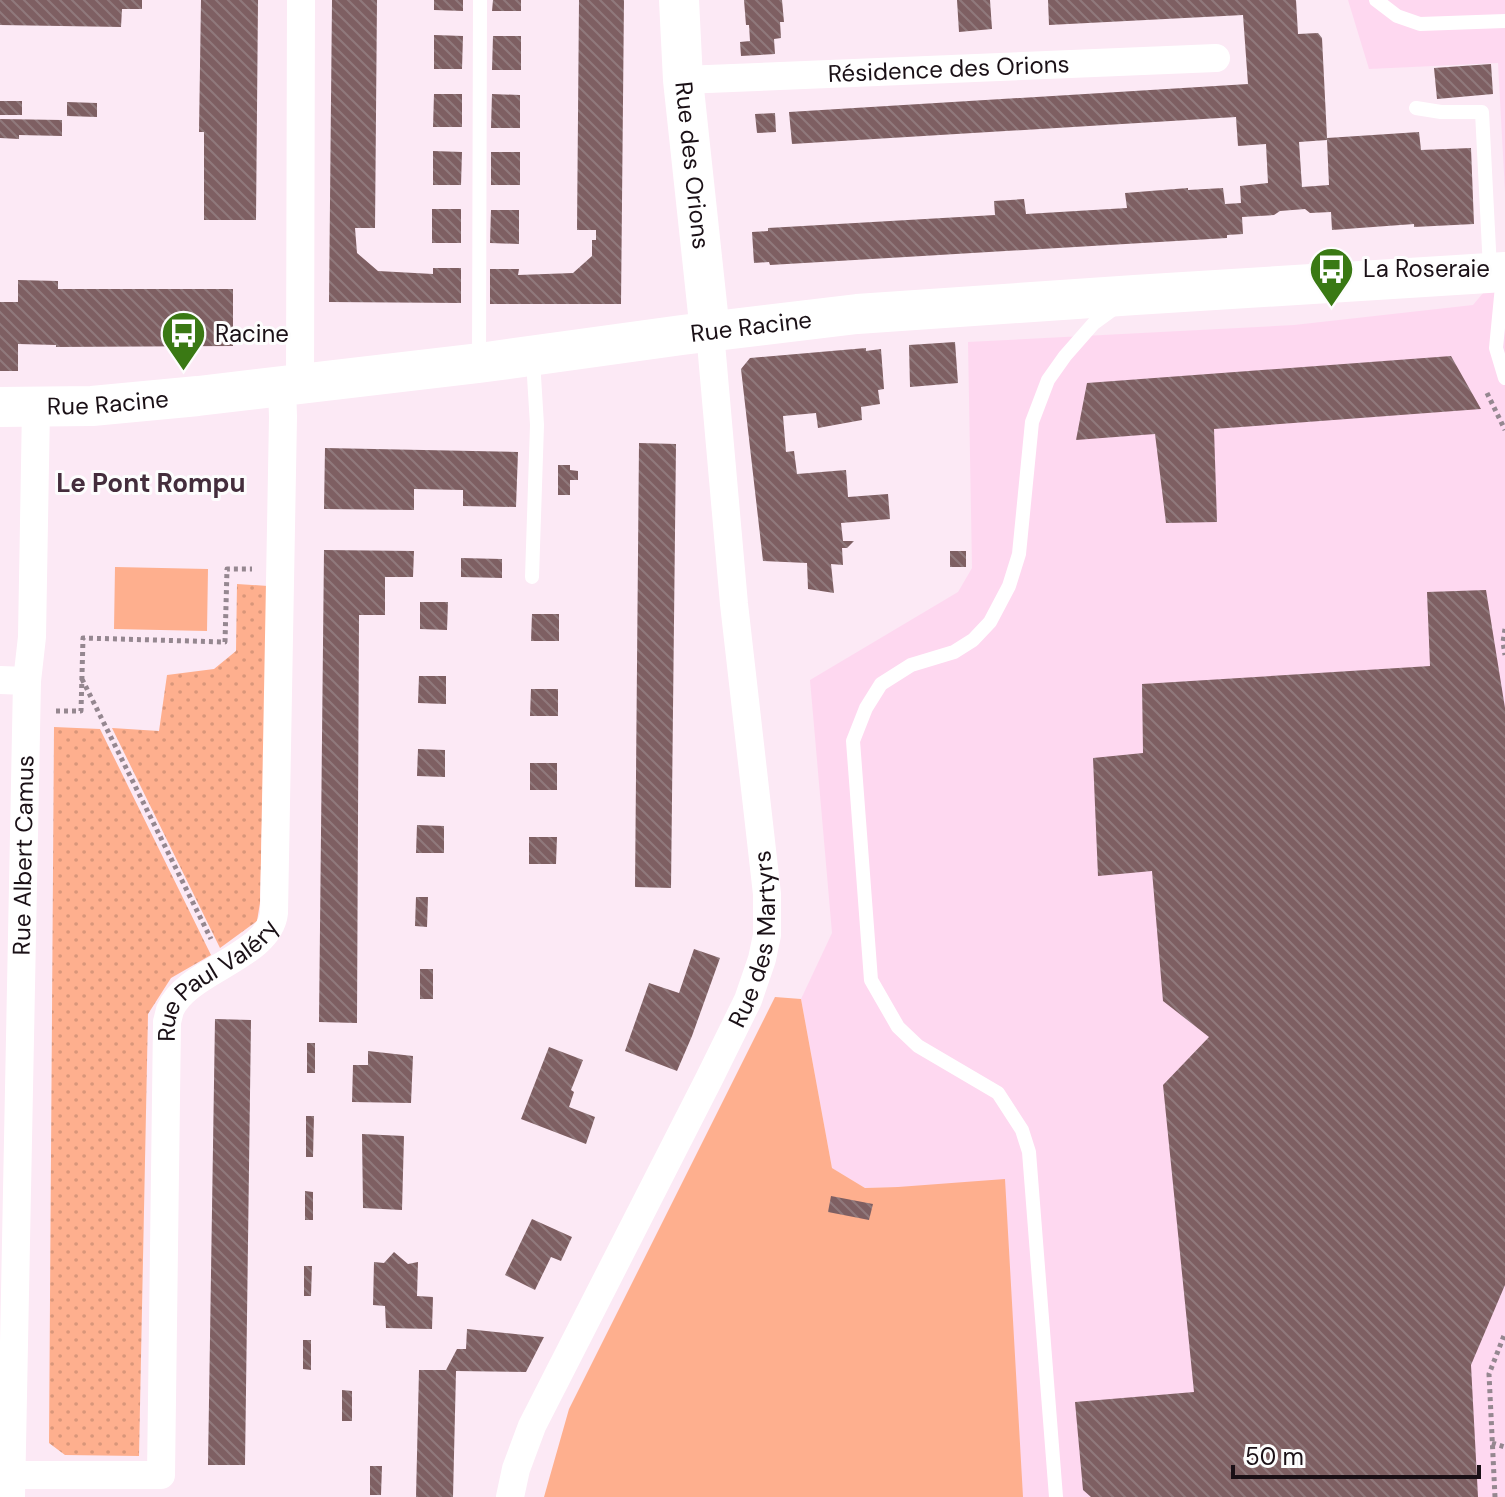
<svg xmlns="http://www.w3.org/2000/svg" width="1505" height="1497" font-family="'DM Sans',sans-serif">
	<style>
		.built { fill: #fed8f0 }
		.grass { fill: url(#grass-dots) }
		.garden { fill: #feaf8e }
		.building { fill: url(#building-back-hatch); fill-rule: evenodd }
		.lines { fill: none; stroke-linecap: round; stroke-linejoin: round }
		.path { stroke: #958790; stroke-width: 5; stroke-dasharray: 4 4; stroke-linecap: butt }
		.lane { stroke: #fff; stroke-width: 14 }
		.street { stroke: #fff; stroke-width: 28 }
		.secondary { stroke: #fff; stroke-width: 40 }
		.labels { text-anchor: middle; stroke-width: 6; stroke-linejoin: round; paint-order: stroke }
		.street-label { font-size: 24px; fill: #1a1016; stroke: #fdfdfd }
		.poi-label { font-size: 24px; fill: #1a1016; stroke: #fdfdfd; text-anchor: start }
		.neighbourhood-label { font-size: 26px; font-weight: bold; fill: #442d3c; stroke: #fdfdfd }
	</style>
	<defs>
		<pattern id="grass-dots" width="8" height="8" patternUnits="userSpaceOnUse" patternTransform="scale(2)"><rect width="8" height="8" fill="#feaf8e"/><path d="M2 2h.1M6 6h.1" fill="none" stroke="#d9967a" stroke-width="1.8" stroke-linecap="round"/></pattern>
		<pattern id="building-back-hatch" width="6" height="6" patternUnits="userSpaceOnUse" patternTransform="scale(2)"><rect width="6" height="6" fill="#7e5f62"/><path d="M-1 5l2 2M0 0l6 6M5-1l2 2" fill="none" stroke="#90797c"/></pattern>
	</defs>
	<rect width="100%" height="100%" fill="#fce9f5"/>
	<path class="built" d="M1348,0H1505V192L1498,63L1369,69Z
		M1505,267V1497H1022L898,1187L865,1188L832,1168L801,999L832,933L810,680L958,592L972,568L968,342L1294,325L1473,305Z"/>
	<path class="grass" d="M237,584L268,586L260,903L257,921L220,948L112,728L159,731L167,675L214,669L236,651Z
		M54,727L100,729L211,955L171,978L148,1014L139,1456L65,1455L49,1443Z"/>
	<path class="garden" d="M115,567L208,569L207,631L114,629Z
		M775,997L801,999L832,1168L865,1188L898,1187L1005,1179L1023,1497H544L569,1409Z"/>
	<path class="building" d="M0,0H142V9H122L121,27L0,25Z
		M201,0H258L256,220H204V132H199Z
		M332,0H377L375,228H355L357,253L378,271L433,274V268H461V303L329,302Z
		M434,0H463V11L434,10Z
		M493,0H521V11H492Z
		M579,0H624L621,304H490V269H519L518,275L573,273L592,256V240H596V230H577Z
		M744,0H782L784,22H780L781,38L774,39L775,54L741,56L740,42L750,41L749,25H746Z
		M957,0H990L992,29L959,32Z
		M1048,0H1296L1298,34L1318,33L1322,38L1327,138L1419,132L1421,150L1471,148L1474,224L1414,227V224L1332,230L1331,212L1310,213L1305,209L1280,211L1274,215L1242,217L1243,234L1227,235V238L770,265L769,262L754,263L752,232L768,231V228L995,215L994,201L1024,199L1026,214L1127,208L1125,193L1188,188V190L1223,188L1225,204L1241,203L1240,186L1268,183L1266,144L1238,146L1236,117L792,144L789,112L1248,84L1243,15L1049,25ZM1327,140L1329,185L1302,187L1299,142Z
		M434,35L463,36L462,69H434Z
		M493,36H521V70H492Z
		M1491,64L1493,94L1437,99L1434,68Z
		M434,94H462V127H433Z
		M492,94L520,95V128H491Z
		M0,101H22V115H0Z
		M67,102L97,103V117L67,116Z
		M775,113L776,132L757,133L755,114Z
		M0,119L62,120V136L19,135V139L0,138Z
		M433,151L462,152L461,185H433Z
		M491,152H520V185H491Z
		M432,209H461V243H432Z
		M491,210H519V244L490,243Z
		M18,280L58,281V289H233V346L56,347V345L18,344V371H0V302H18Z
		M955,342L958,383L910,387L909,345Z
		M866,348V351L881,349L884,389L878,390L880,404L861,407L862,420L818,428L816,413L783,416L786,452L794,451L797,474L846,470L848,497L888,494L890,519L841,523L843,541H854L847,548H842L843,565L831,564L834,593L808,589L807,563L763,561L741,369L750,358Z
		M1451,356L1481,409L1214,429L1217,522L1166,523L1155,434L1076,440L1087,383Z
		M639,443L676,444L671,888L635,887Z
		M325,448L518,452L516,507L463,506V490L414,489V510L324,509Z
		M558,465H570V470L578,471V480H570V495H558Z
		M324,550L414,551L413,577H385V615H359L357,1023L319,1022Z
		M950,551H966V567H950Z
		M461,558L502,559V578L461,577Z
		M1486,590L1505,708V1285L1471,1365L1478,1497H1091L1083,1490L1075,1402L1194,1392L1163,1085L1209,1037L1163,1001L1152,871L1098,876L1093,758L1143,753L1142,684L1430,666L1427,592Z
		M420,602H448L447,630L420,629Z
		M532,614H559V641H531Z
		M419,676H446V704L418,703Z
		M531,689H558V716H530Z
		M418,749L445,750V777L417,776Z
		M530,763H557V790H530Z
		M417,825L444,826V853H416Z
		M529,837H557L556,864H529Z
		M416,897H428L427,927L415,926Z
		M694,949L720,958L692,1036L677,1071L625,1051L649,983L679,993Z
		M420,969H433V999H420Z
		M215,1019L251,1020L245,1465H208Z
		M307,1043H315V1073H307Z
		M549,1047L583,1060L571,1090L574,1092L569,1107L595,1117L586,1144L521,1119Z
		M368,1051L413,1056L411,1103L352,1102L353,1065H368Z
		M306,1116H314L313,1157H306Z
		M362,1134L404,1136L402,1210L363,1208Z
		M305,1191L313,1192V1220H305Z
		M831,1196L873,1204L869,1220L828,1212Z
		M532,1219L572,1237L561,1261L551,1257L535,1290L505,1275Z
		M394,1252L408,1264L418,1262L417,1296L433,1297L432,1329L386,1328L385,1306L373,1305L374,1262L384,1263Z
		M304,1266H312L311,1296H304Z
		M467,1329L544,1337L526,1372L456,1371L453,1497H416L419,1370H446L457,1349H466Z
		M303,1340H311V1370L303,1369Z
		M342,1390L352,1391V1421H342Z
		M370,1466H382L381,1495H370Z"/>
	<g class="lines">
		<path class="path" d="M1487,393L1505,430
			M1505,629L1503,642L1505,655
			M82,679L211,939
			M56,711H81L83,638L225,642L227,569H252
			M1492,1443L1505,1447
			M1495,1497L1489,1374L1505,1333"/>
		<path class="lane" d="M1376,0L1397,16L1420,24L1505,21
			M1416,108L1441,112H1482L1490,269
			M1503,276L1496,348L1505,378
			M479,362L480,0
			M532,577L537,425L533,360
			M1056,1497L1029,1152L1022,1130L998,1093L918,1046L898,1027L871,980L853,741L866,708L881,684L911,665L954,652L973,640L990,622L1009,586L1019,554L1032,422L1048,380L1065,356L1094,323L1116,307"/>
		<g class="street">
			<path id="s1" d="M683,80L1216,58"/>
			<path d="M300,384L301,0"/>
			<path d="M0,680L27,681"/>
			<path id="s2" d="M11,1475H161L167,1022C168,1018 169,1014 170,1010C187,970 269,957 274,913L283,417L282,386"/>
			<path id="s3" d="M11,1497L27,681L32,637L36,407"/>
			<path id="s4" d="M510,1497L516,1469L532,1426L709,1079L748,1000L762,959L767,935V894L734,604L710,332"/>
		</g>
		<g class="secondary">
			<path id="s5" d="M679,0L683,80L710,332"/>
			<path id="s6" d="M0,407L92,406L198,396L479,363L682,335L857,314L1135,295L1505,272"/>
		</g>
	</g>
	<defs>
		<symbol id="bus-pin" viewBox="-11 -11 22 30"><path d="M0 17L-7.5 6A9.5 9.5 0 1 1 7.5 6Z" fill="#3a7914" stroke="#fdfdfd"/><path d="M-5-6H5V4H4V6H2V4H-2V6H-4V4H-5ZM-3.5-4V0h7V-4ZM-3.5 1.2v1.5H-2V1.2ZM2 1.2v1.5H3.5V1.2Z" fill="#fff"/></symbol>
	</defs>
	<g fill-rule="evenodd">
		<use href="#bus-pin" x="1306" y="244" width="51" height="69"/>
		<use href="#bus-pin" x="158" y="308" width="51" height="69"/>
	</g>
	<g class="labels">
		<g class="street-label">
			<text dy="8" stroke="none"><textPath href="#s1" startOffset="266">Résidence des Orions</textPath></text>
			<text dy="8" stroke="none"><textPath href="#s5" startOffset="166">Rue des Orions</textPath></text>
			<text dy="8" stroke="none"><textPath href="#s6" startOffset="756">Rue Racine</textPath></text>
			<text dy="8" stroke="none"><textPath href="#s6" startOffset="108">Rue Racine</textPath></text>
			<text dy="8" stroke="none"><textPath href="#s3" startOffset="642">Rue Albert Camus</textPath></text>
			<text dy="8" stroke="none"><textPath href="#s4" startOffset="614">Rue des Martyrs</textPath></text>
			<text dy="8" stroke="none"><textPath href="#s2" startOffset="668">Rue Paul Valéry</textPath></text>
		</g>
		<g class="poi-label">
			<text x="1363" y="277">La Roseraie</text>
			<text x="215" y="342">Racine</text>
		</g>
		<g class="neighbourhood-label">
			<text x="151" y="492">Le Pont Rompu</text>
		</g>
	</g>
	<path d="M1233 1465v12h246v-12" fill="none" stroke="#1a1016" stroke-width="4"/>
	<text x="1245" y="1465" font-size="24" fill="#1a1016" stroke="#fdfdfd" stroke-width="6" paint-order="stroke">50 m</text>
</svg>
